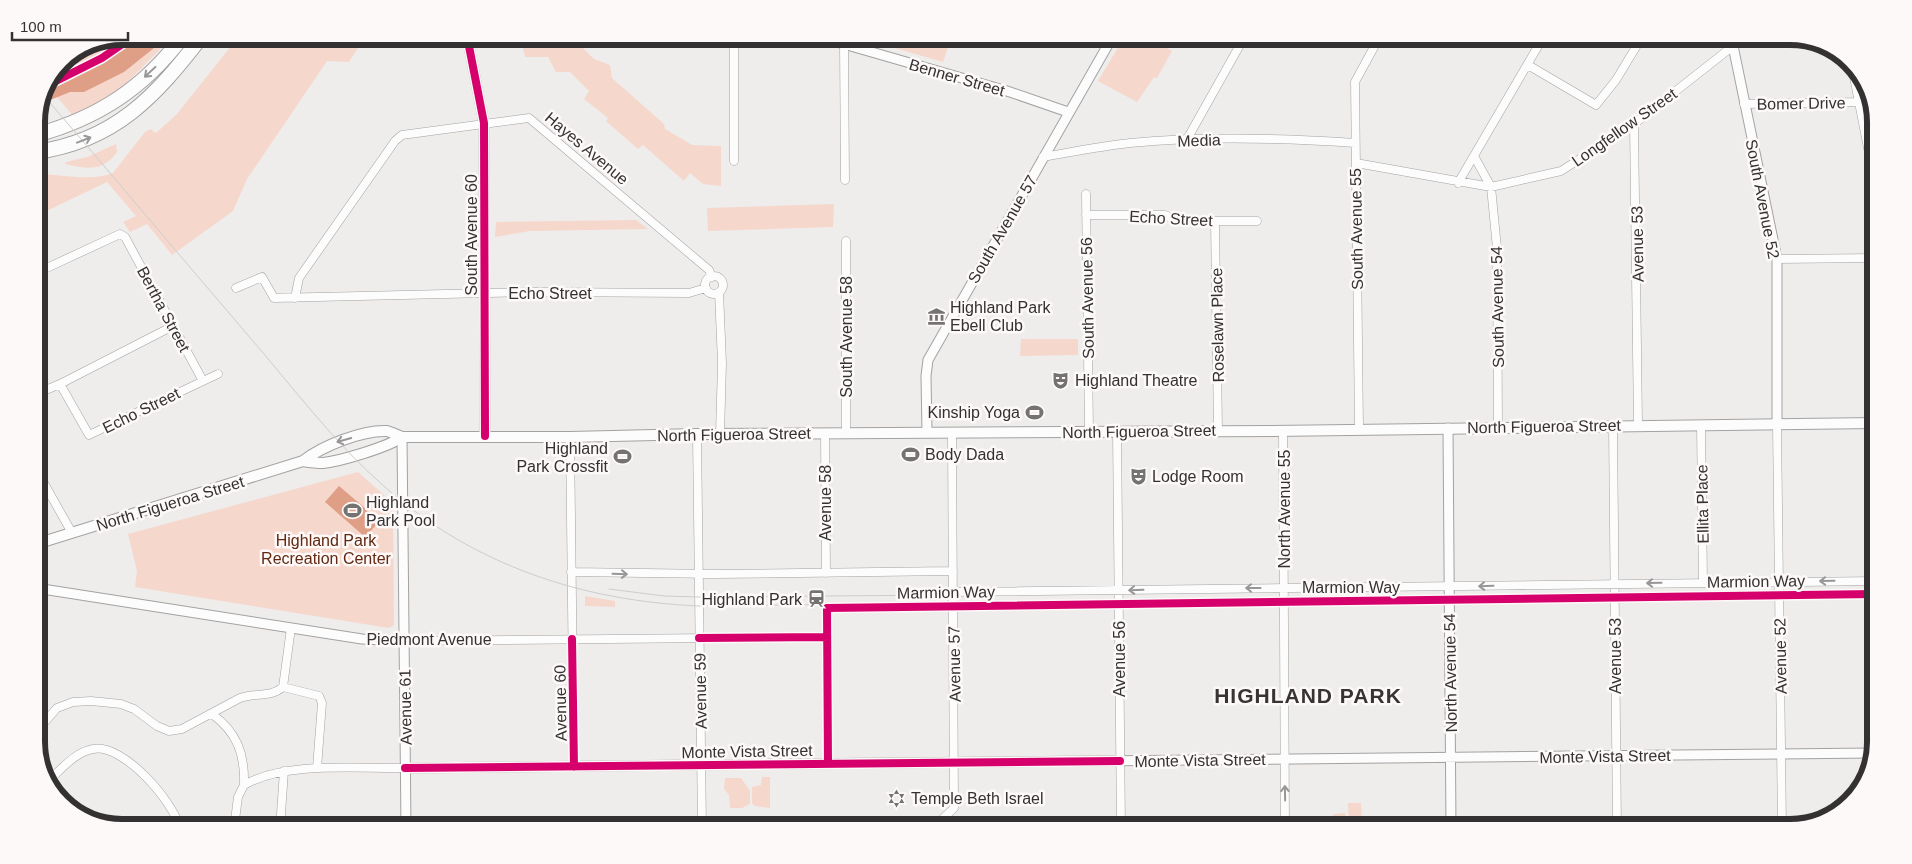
<svg xmlns="http://www.w3.org/2000/svg" width="1912" height="864" font-family="Arial,sans-serif">
	<style>
		.green { fill: #f6d7cc }
		.water { fill: #df9f87 }
		.lines { fill: none; stroke-linecap: round; stroke-linejoin: round }
		.minor-casing { stroke: #a3a2a1; stroke-width: 9 }
		.tertiary-casing { stroke: #a3a2a1; stroke-width: 11 }
		.secondary-casing { stroke: #a3a2a1; stroke-width: 12 }
		.motorway-casing { stroke: #a3a2a1; stroke-width: 16 }
		.minor { stroke: #fcfcfc; stroke-width: 8 }
		.tertiary { stroke: #fcfcfc; stroke-width: 9 }
		.secondary { stroke: #fcfcfc; stroke-width: 10 }
		.motorway { stroke: #fcfcfc; stroke-width: 14 }
		.tram { stroke: #cecdcd; stroke-width: 1 }
		.cycleway-casing { stroke: #fdf9f8; stroke-width: 11 }
		.cycleway { stroke: #d6006c; stroke-width: 8 }
		.oneway { stroke: #989696 }
		.labels { text-anchor: middle; stroke-width: 5; stroke-linejoin: round; paint-order: stroke }
		.street-label { font-size: 16px; fill: #333131; stroke: #fdf9f8 }
		.poi-label { font-size: 16px; fill: #333131; stroke: #fdf9f8; text-anchor: start }
		.park-label { font-size: 16px; fill: #622811; stroke: #fdf9f8 }
		.district-label { font-size: 21px; font-weight: bold; letter-spacing: 1px; fill: #373433; stroke: #fdf9f8 }
		.rim { fill: none; stroke: #333131; stroke-width: 6 }
	</style>
	<rect width="100%" height="100%" fill="#eeedec"/>
	<path class="green" d="M122,36H173L124,86L74,117L57,97L65,93L53,80L62,61L90,43Z
		M239,36H366L349,62L327,61L247,179L233,211L172,255L147,224L130,232L123,222L136,216L107,182L36,216V174C62,174 90,182 113,173L145,132L150,129L156,133L177,114Z
		M520,36H577L581,38L579,44L594,59L610,65L612,78L664,124L665,129L692,145L721,146V186L703,184L690,173L684,181L643,145L638,149L606,121L608,118L584,99L589,91L570,72H556L548,57H525Z
		M853,36H952L943,62Z
		M1125,36H1146L1172,51L1157,78L1154,77L1137,102L1098,81Z
		M116,144L117,152C103,172 86,169 65,164L66,162L87,157Z
		M834,204L833,227L708,231L707,208Z
		M636,220L648,229L530,231L495,237L496,222Z
		M1021,339H1078V355L1020,356Z
		M358,472L393,503L394,625L389,628L135,587L137,571L128,534Z
		M585,596L615,601V607L585,606Z
		M762,777H770V808L755,806L752,803V787L761,785Z
		M725,778H741L750,791V804L742,808H730L729,795L724,789Z
		M1348,803H1361L1362,822L1349,823Z
		M1345,813L1346,828H1333V814Z"/>
	<path class="water" d="M137,36H169L124,72L84,92H70L43,103L51,85L110,57Z
		M339,486L380,521L365,537L325,502Z"/>
	<g class="lines">
		<defs>
			<path id="minor" d="M734,36V161
				M844,44L845,180
				M1528,65L1596,105L1616,80L1639,42
				M1852,67L1876,189
				M1744,104L1858,102
				M1634,124L1638,425
				M1186,141L1245,36
				M1474,156L1491,187L1497,248L1498,427
				M1043,157C1072,152 1101,146 1130,143C1204,136 1281,138 1355,143
				M1356,163L1491,187L1561,171L1634,124L1733,46
				M1458,183L1544,36
				M1086,194L1089,432
				M1086,215H1165L1178,221H1257
				M1215,221L1218,430
				M846,241V433
				M1777,259L1876,258
				M36,273L120,234L125,237L203,381
				M705 285a9 9 0 1 1 18 0a9 9 0 1 1-18 0Z
				M236,288L262,277L274,298L534,292L689,293L706,288
				M719,292L722,363L720,434
				M295,298L299,278L395,141L402,135L529,118L709,270L712,277
				M60,384L89,435L218,374
				M36,394L60,384L173,326
				M1613,425L1617,828
				M1701,425L1703,582
				M1777,425L1782,828
				M1359,429L1355,82L1380,36
				M1283,430L1285,828
				M1117,431L1121,828
				M825,433L826,573
				M697,434L702,828
				M570,437L574,767
				M36,469L72,533
				M571,572L717,574L953,571
				M953,592L1876,581
				M404,641L826,637
				M36,677H42
				M283,687L291,628
				M212,714C237,732 245,754 244,785
				M36,732L57,708L73,702L91,701L121,704L134,709L157,726L169,731L182,729L240,698C256,692 270,698 283,687L319,696L322,703L317,768
				M828,764L827,608L1876,594
				M49,780C62,769 75,752 93,749C123,743 173,801 180,828
				M141,826L142,828
				M234,828L238,797L244,785C285,761 358,769 405,768
				M280,828L284,771
				M933,828L954,808L952,433"/>
			<path id="tertiary" d="M467,36L484,123L485,436
				M816,36L1007,91L1068,112
				M1731,36L1777,259V425
				M1448,428L1451,828
				M927,432L926,376L928,360L1113,36
				M402,437L406,828
				M36,588L362,639L404,641
				M405,768L1873,753"/>
			<path id="secondary" d="M303,461C309,462 316,463 323,463C341,461 388,447 402,437
				M36,544L303,461C322,446 362,430 387,431C391,432 397,435 402,437H570L697,434L1272,431L1876,423"/>
			<path id="motorway" d="M36,135C98,118 144,88 183,36
				M36,152C115,141 156,96 202,36"/>
		</defs>
		<use href="#minor" class="minor-casing"/>
		<use href="#tertiary" class="tertiary-casing"/>
		<use href="#secondary" class="secondary-casing"/>
		<use href="#motorway" class="motorway-casing"/>
		<use href="#minor" class="minor"/>
		<use href="#tertiary" class="tertiary"/>
		<use href="#secondary" class="secondary"/>
		<use href="#motorway" class="motorway"/>
		<path class="tram" d="M45,97C113,176 180,256 247,334C292,386 334,443 386,488C475,566 583,601 699,606L1876,591
			M609,589L664,596L699,597L953,595"/>
		<defs>
			<path id="cycleway" d="M467,36L484,123L485,436
				M52,83L102,58L134,36
				M699,638L826,637
				M572,639L574,767
				M828,764L827,608L1876,594
				M405,768L1120,761"/>
		</defs>
		<use href="#cycleway" class="cycleway-casing"/>
		<use href="#cycleway" class="cycleway"/>
	</g>
	<defs><path id="oneway-shaft" d="M-6 0H5M1.5-3L5.5 0L1.5 3" fill="none" stroke-width="1.6" stroke-linecap="round" stroke-linejoin="round" transform="scale(1.25)"/></defs>
	<g class="oneway">
		<use href="#oneway-shaft" transform="translate(150 72) rotate(137)"/>
		<use href="#oneway-shaft" transform="translate(84 140) rotate(-21)"/>
		<use href="#oneway-shaft" transform="translate(344 440) rotate(164)"/>
		<use href="#oneway-shaft" transform="translate(620 574) rotate(2)"/>
		<use href="#oneway-shaft" transform="translate(1827 581) rotate(179)"/>
		<use href="#oneway-shaft" transform="translate(1654 583) rotate(179)"/>
		<use href="#oneway-shaft" transform="translate(1486 586) rotate(178)"/>
		<use href="#oneway-shaft" transform="translate(1253 588) rotate(180)"/>
		<use href="#oneway-shaft" transform="translate(1136 590) rotate(178)"/>
		<use href="#oneway-shaft" transform="translate(1285 793) rotate(-91)"/>
	</g>
	<defs>
		<symbol id="museum-bare" viewBox="-9 -9 18 18"><path d="M0-6L6-3V-2H-6V-3ZM-5-1h2V3h-2ZM-1-1h2V3h-2ZM3-1h2V3H3ZM-6 4H6V6H-6Z" fill="#747372" stroke="#fdf9f8" stroke-width="2.5" paint-order="stroke"/></symbol>
		<symbol id="theatre-bare" viewBox="-9 -9 18 18"><path d="M-5-5.5Q0-4 5-5.5V0Q5 5 0 6Q-5 5-5 0ZM-3.3-2.5H-1v1.5H-3.3ZM1-2.5H3.3v1.5H1ZM-2.8 1Q0 5.5 2.8 1Z" fill="#747372" stroke="#fdf9f8" stroke-width="2.5" paint-order="stroke"/></symbol>
		<symbol id="stadium-bare" viewBox="-9 -9 18 18"><path d="M0-5a6.5 5 0 1 0 0 10a6.5 5 0 1 0 0-10ZM-3.5-1.8h7v3.6h-7Z" fill="#747372" stroke="#fdf9f8" stroke-width="2.5" paint-order="stroke"/></symbol>
		<symbol id="station-bare" viewBox="-9 -9 18 18"><path d="M-3-6H3Q5-6 5-4V2Q5 4 3 4L4.5 6H3L1.5 4h-3L-3 6H-4.5L-3 4Q-5 4-5 2V-4Q-5-6-3-6ZM-3.5-4v3h7v-3ZM-3.5 1v1.5H-2V1ZM2 1v1.5H3.5V1Z" fill="#747372" stroke="#fdf9f8" stroke-width="2.5" paint-order="stroke"/></symbol>
		<symbol id="synagogue-bare" viewBox="-9 -9 18 18"><path d="M0-6.5L5.6 3.2H-5.6ZM0 6.5L5.6-3.2H-5.6Z" fill="#747372" stroke="#fdf9f8" stroke-width="2.5" paint-order="stroke"/></symbol>
	</defs>
	<g fill-rule="evenodd">
		<use href="#museum-bare" x="924" y="304" width="25" height="25"/>
		<use href="#theatre-bare" x="1048" y="368" width="25" height="25"/>
		<use href="#stadium-bare" x="1022" y="400" width="25" height="25"/>
		<use href="#stadium-bare" x="898" y="442" width="25" height="25"/>
		<use href="#stadium-bare" x="610" y="444" width="25" height="25"/>
		<use href="#theatre-bare" x="1126" y="464" width="25" height="25"/>
		<use href="#stadium-bare" x="340" y="498" width="25" height="25"/>
		<use href="#station-bare" x="804" y="586" width="25" height="25"/>
		<use href="#synagogue-bare" x="884" y="786" width="25" height="25"/>
	</g>
	<g class="labels">
		<g class="street-label">
			<text transform="translate(957 77) rotate(16)" y="6">Benner Street</text>
			<text transform="translate(1801 103) rotate(-1)" y="6">Bomer Drive</text>
			<text transform="translate(1624 127) rotate(-35)" y="6">Longfellow Street</text>
			<text transform="translate(1199 140) rotate(-2)" y="6">Media</text>
			<text transform="translate(587 148) rotate(40)" y="6">Hayes Avenue</text>
			<text transform="translate(1763 199) rotate(79)" y="6">South Avenue 52</text>
			<text transform="translate(1171 218) rotate(3)" y="6">Echo Street</text>
			<text transform="translate(1002 229) rotate(-60)" y="6">South Avenue 57</text>
			<text transform="translate(1356 229) rotate(-91)" y="6">South Avenue 55</text>
			<text transform="translate(471 235) rotate(-90)" y="6">South Avenue 60</text>
			<text transform="translate(1637 244) rotate(-91)" y="6">Avenue 53</text>
			<text x="550" y="299">Echo Street</text>
			<text transform="translate(1087 298) rotate(-91)" y="6">South Avenue 56</text>
			<text transform="translate(1497 307) rotate(-91)" y="6">South Avenue 54</text>
			<text transform="translate(164 309) rotate(62)" y="6">Bertha Street</text>
			<text transform="translate(1217 325) rotate(-91)" y="6">Roselawn Place</text>
			<text transform="translate(846 337) rotate(-90)" y="6">South Avenue 58</text>
			<text transform="translate(141 410) rotate(-26)" y="6">Echo Street</text>
			<text transform="translate(1544 426) rotate(-1)" y="6">North Figueroa Street</text>
			<text transform="translate(1139 431) rotate(-1)" y="6">North Figueroa Street</text>
			<text transform="translate(734 434) rotate(-1)" y="6">North Figueroa Street</text>
			<text transform="translate(170 503) rotate(-17)" y="6">North Figueroa Street</text>
			<text transform="translate(825 503) rotate(-90)" y="6">Avenue 58</text>
			<text transform="translate(1702 504) rotate(-91)" y="6">Ellita Place</text>
			<text transform="translate(1284 509) rotate(-90)" y="6">North Avenue 55</text>
			<text transform="translate(1756 581) rotate(-1)" y="6">Marmion Way</text>
			<text x="1351" y="593">Marmion Way</text>
			<text transform="translate(946 592) rotate(-1)" y="6">Marmion Way</text>
			<text x="429" y="645">Piedmont Avenue</text>
			<text transform="translate(1615 656) rotate(-90)" y="6">Avenue 53</text>
			<text transform="translate(1780 656) rotate(-91)" y="6">Avenue 52</text>
			<text transform="translate(1119 659) rotate(-90)" y="6">Avenue 56</text>
			<text transform="translate(954 664) rotate(-91)" y="6">Avenue 57</text>
			<text transform="translate(1450 673) rotate(-91)" y="6">North Avenue 54</text>
			<text transform="translate(700 691) rotate(-91)" y="6">Avenue 59</text>
			<text transform="translate(560 703) rotate(-91)" y="6">Avenue 60</text>
			<text transform="translate(405 707) rotate(-91)" y="6">Avenue 61</text>
			<text transform="translate(747 751) rotate(-1)" y="6">Monte Vista Street</text>
			<text transform="translate(1605 756) rotate(-1)" y="6">Monte Vista Street</text>
			<text transform="translate(1200 760) rotate(-1)" y="6">Monte Vista Street</text>
		</g>
		<g class="poi-label">
			<text x="950" y="313">Highland Park<tspan x="950" dy="18">Ebell Club</tspan></text>
			<text x="1075" y="386">Highland Theatre</text>
			<text x="1020" y="418" text-anchor="end">Kinship Yoga</text>
			<text x="608" y="454" text-anchor="end">Highland<tspan x="608" dy="18">Park Crossfit</tspan></text>
			<text x="925" y="460">Body Dada</text>
			<text x="1152" y="482">Lodge Room</text>
			<text x="366" y="508">Highland<tspan x="366" dy="18">Park Pool</tspan></text>
			<text x="802" y="605" text-anchor="end">Highland Park</text>
			<text x="911" y="804">Temple Beth Israel</text>
		</g>
		<g class="park-label">
			<text x="326" y="546">Highland Park<tspan x="326" dy="18">Recreation Center</tspan></text>
		</g>
		<g class="district-label">
			<text x="1308" y="703">HIGHLAND PARK</text>
		</g>
	</g>
	<path d="M0 0H1912V864H0ZM122 45H1790A77 77 0 0 1 1867 122V742A77 77 0 0 1 1790 819H122A77 77 0 0 1 45 742V122A77 77 0 0 1 122 45Z" fill="#fdf9f8" fill-rule="evenodd"/>
	<path class="rim" d="M122 45H1790A77 77 0 0 1 1867 122V742A77 77 0 0 1 1790 819H122A77 77 0 0 1 45 742V122A77 77 0 0 1 122 45Z"/>
	<path d="M12 32v8h116v-8" fill="none" stroke="#333131" stroke-width="2.5"/>
	<text x="20" y="32" font-size="15" fill="#333131" stroke="#fdf9f8" stroke-width="4" paint-order="stroke">100 m</text>
</svg>
